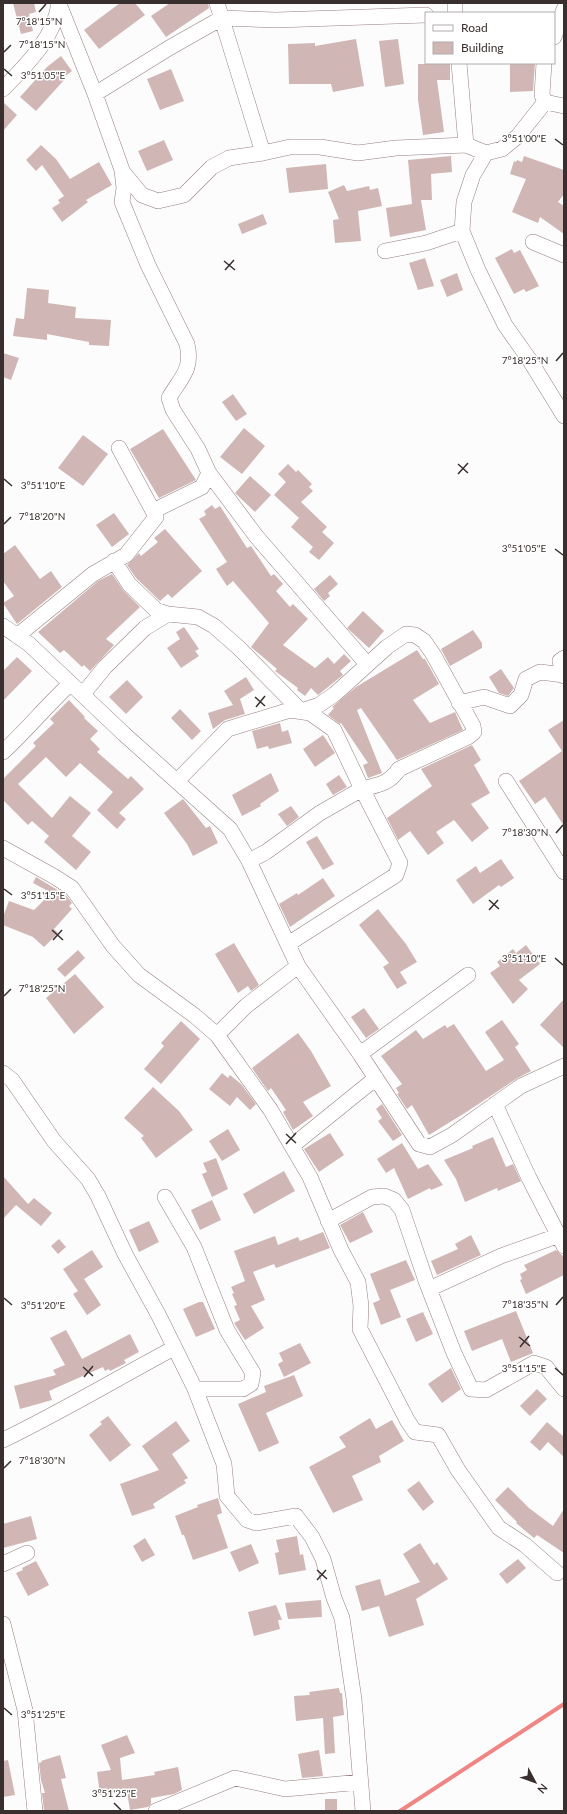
<svg xmlns="http://www.w3.org/2000/svg" width="567" height="1814" font-family="Lato,sans-serif">
	<style>
		.lines { fill: none; stroke-linecap: round; stroke-linejoin: round }
		.stream { stroke: #ef8684; stroke-width: 4 }
		.building { fill: #d0b7b5 }
		.street-casing { stroke: #977f7e; stroke-width: 16 }
		.street { stroke: #fff; stroke-width: 15 }
		.ticks { fill: none; stroke: #392f2e; stroke-width: 1.5 }
		.ticks-label { font-size: 10px; text-anchor: middle; fill: #392f2e; stroke: #fff; stroke-width: 3; stroke-linejoin: round; paint-order: stroke }
	</style>
	<rect width="100%" height="100%" fill="#fcfcfc"/>
	<g class="lines">
		<path class="stream" d="M400,1811L564,1704"/>
	</g>
	<path class="building" d="M13,3H34L36,12L29,14L33,31L21,34Z
		M120,3H135L145,15L99,49L84,30Z
		M170,3H208L209,8L166,37L151,16Z
		M356,39L364,86L333,92L331,84H289L288,44L315,43V46Z
		M398,39L404,84L385,87L379,41Z
		M61,56L72,71L64,77L65,79L36,111L20,97L47,67Z
		M510,63H535L533,91L510,92Z
		M418,64H450V80H437L444,132L423,135L418,100Z
		M171,69L184,101L160,110L147,79Z
		M3,102L17,115L3,131Z
		M164,140L173,160L147,171L138,151Z
		M41,145L56,159L70,179L99,162L112,185L86,200L88,202L62,222L52,208L60,203L58,200L64,196L42,165L36,171L26,160Z
		M451,156L452,172L431,174L432,200H421L426,230L390,237L386,208L412,204L408,160Z
		M524,156L564,170V194L558,202L564,206V234L540,217L538,223L512,212L526,179L510,174L514,161L516,162L517,160L522,162Z
		M326,164L328,189L289,193L286,168Z
		M344,185L347,191L369,186L370,190L378,188L382,206L358,211L361,241L335,243L333,220L339,219L328,192Z
		M263,214L267,224L242,234L238,224Z
		M512,249L514,253L520,250L539,286L526,292L524,289L514,294L495,258Z
		M425,258L434,286L418,290L409,263Z
		M457,273L463,290L447,297L440,280Z
		M27,288L49,290L48,303L76,307L75,318L111,320L109,346L89,345V342L47,334V340L13,336L16,318L24,319Z
		M3,353L19,358L11,380L3,377Z
		M233,394L247,414L236,421L222,402Z
		M244,428L265,446L242,474L220,457Z
		M163,429L196,480L159,498L130,449Z
		M83,435L108,454L83,486L58,468Z
		M288,464L296,472L298,470L312,484L309,487L313,491L301,502L327,527L322,532L334,543L319,560L309,552L313,547L291,527L299,518L274,495L286,482L278,474Z
		M250,476L271,495L255,512L235,493Z
		M212,505L215,509L220,506L247,548L251,546L271,576L274,574L283,584L276,591L290,607L293,604L308,619L283,645L315,668L328,657L334,664L344,654L351,661L340,671L343,675L318,695L311,688L305,696L297,690L298,688L275,671L277,669L251,647L269,623L233,581L227,586L216,569L227,562L199,519L206,515L204,511Z
		M114,513L129,534L112,547L96,525Z
		M165,529L202,571L172,598L168,594L160,601L136,578L127,565L139,553L141,556L158,542L154,538Z
		M15,545L40,579L51,571L62,587L17,624L3,603L14,596L3,581V554Z
		M112,574L123,590L140,607L106,639L114,645L90,671L84,665L82,667L64,650L60,653L38,632L98,581Z
		M330,575L338,584L328,593L330,596L324,601L314,589Z
		M363,611L384,631L369,648L347,628Z
		M184,627L199,649L195,651L199,656L181,668L167,648L180,639L176,632Z
		M473,630L482,643V648L450,666L441,649Z
		M417,650L423,659H425L439,684L413,700L430,723L455,712L463,730L397,760L361,708L357,710L382,773L368,778L363,765L368,763L341,723L340,724L328,715L334,708L332,707L356,687Z
		M17,657L32,671L3,701V671Z
		M501,669L514,688L508,696L499,693L489,677Z
		M246,677L254,690L240,699L245,714L225,720L213,729L208,713L233,705L224,691Z
		M127,680L143,697L126,714L109,697Z
		M69,700L85,717L84,718L98,731L90,739L100,749L97,752L128,779L131,776L144,789L119,813L126,819L117,829L97,810L113,792L80,763L66,777L46,757L18,784L52,818L70,796L91,813L72,836L91,852L76,870L44,842L49,836L32,821L28,825L3,800V779L36,746L33,743L54,723L50,719Z
		M180,709L201,731L192,740L171,718Z
		M564,720V826L545,797L535,804L519,781L562,751L548,730Z
		M280,723L282,732L288,730L292,743L269,749L268,746L257,749L252,731Z
		M323,735L335,753L315,767L303,749Z
		M472,745L481,760L474,765L490,793L471,804L489,828L472,842L454,820L436,832L444,843L428,855L410,831L398,840L387,818L432,786L421,769Z
		M271,773L279,791L260,804L261,806L242,816L232,795Z
		M339,775L347,787L333,795L326,784Z
		M183,799L206,828L210,826L218,843L193,856L187,844L164,813Z
		M291,806L299,817L287,826L278,814Z
		M317,836L334,864L323,870L306,842Z
		M501,859L514,878L501,887L499,885L473,904L456,880L476,866L480,873Z
		M36,877L66,895L72,903L69,906L72,909L54,929L58,933L44,947L33,937L3,925V917L9,901L34,910L46,898L43,895L48,891L33,883Z
		M323,878L335,896L290,927L279,904L297,893L298,895Z
		M378,909L406,944L417,962L400,972L407,983L397,989L383,967L389,963L359,925Z
		M234,943L259,985L251,991L248,986L238,993L215,954Z
		M526,945L540,964L519,980L528,989L513,1004L490,973L500,966L497,962L513,949L516,953Z
		M78,950L85,958L65,977L57,969Z
		M75,974L104,1007L74,1034L46,998Z
		M564,999V1048L540,1025Z
		M364,1008L379,1029L366,1038L351,1017Z
		M502,1020L519,1044L515,1047L531,1071L516,1079L468,1111L429,1135L412,1105L407,1109L397,1094L399,1093L396,1088L402,1084L381,1056L416,1030L423,1039L445,1025L447,1028L454,1024L486,1071L504,1060L485,1032Z
		M181,1021L200,1039L161,1084L144,1069L164,1046L161,1043Z
		M298,1033L311,1051L331,1086L303,1102L313,1116L293,1130L283,1112L286,1110L271,1088L268,1091L252,1068Z
		M222,1073L228,1078L230,1075L241,1084L256,1104L250,1110L237,1097L230,1106L209,1089Z
		M153,1087L179,1111L193,1130L156,1158L141,1138L144,1136L124,1118Z
		M382,1104L402,1135L393,1141L378,1121L382,1118L376,1109Z
		M228,1129L240,1150L222,1161L209,1141Z
		M330,1133L344,1155L319,1172L304,1149Z
		M493,1137L506,1167L513,1164L521,1181L498,1191L497,1188L465,1202L456,1179L444,1160L473,1148L472,1146Z
		M402,1143L418,1169L428,1164L443,1185L431,1190L430,1188L408,1199L394,1168L386,1173L377,1159Z
		M216,1158L228,1189L212,1197L202,1174L207,1172L203,1163Z
		M284,1171L295,1191L254,1214L243,1194Z
		M3,1176L28,1204L34,1198L52,1213L41,1226L16,1205L3,1219Z
		M212,1200L221,1220L200,1230L191,1210Z
		M363,1212L373,1232L350,1243L340,1225Z
		M149,1221L159,1242L139,1252L129,1230Z
		M323,1232L330,1248L276,1268L274,1264L253,1272L265,1300L251,1306L264,1328L245,1340L234,1323L240,1320L234,1306L237,1305L232,1294L234,1293L231,1287L245,1281L234,1251L275,1236L278,1245L298,1237L300,1241Z
		M471,1235L481,1255L437,1275L431,1261L458,1249L455,1244Z
		M59,1239L66,1247L58,1254L51,1246Z
		M92,1250L103,1267L84,1279L101,1305L87,1315L73,1294L78,1291L63,1269Z
		M556,1250L562,1255L564,1258V1275L526,1294L520,1280L522,1279L520,1274L527,1270L524,1265Z
		M406,1260L415,1280L390,1290L401,1317L381,1325L373,1303L380,1300L370,1274Z
		M199,1302H203L215,1329L196,1337L183,1309Z
		M516,1311L533,1353L511,1362L502,1339L472,1351L464,1331Z
		M423,1312L433,1334L416,1342L406,1319Z
		M66,1330L82,1359L130,1334L139,1352L124,1360L126,1363L110,1371L109,1369L105,1371L103,1367L49,1391L52,1400L20,1409L14,1386L56,1375L53,1370L65,1365L50,1338Z
		M300,1343L311,1363L284,1377L278,1364L283,1361L279,1353Z
		M451,1368L461,1389L442,1403L428,1384Z
		M294,1375L303,1396L266,1413L279,1443L259,1452L238,1404L266,1392L264,1386Z
		M537,1389L547,1399L530,1416L520,1406Z
		M108,1416L131,1445L110,1462L89,1435L102,1424L100,1422Z
		M370,1418L376,1429L392,1420L404,1441L379,1456L381,1462L352,1476L363,1500L333,1513L309,1467L346,1447L339,1437Z
		M176,1421L190,1441L172,1454L188,1478L184,1480L186,1483L153,1504L155,1508L132,1516L120,1484L159,1470L142,1446Z
		M547,1422L564,1437V1457L548,1442L540,1451L530,1442Z
		M419,1481L434,1502L423,1511L407,1490Z
		M508,1487L529,1508L553,1526L564,1509V1553L537,1535L534,1538L516,1523L517,1522L495,1500Z
		M218,1498L222,1513L217,1515L228,1548L193,1560L184,1535H182L175,1516L198,1507L197,1505Z
		M31,1516L37,1539L3,1548V1524Z
		M297,1536L300,1555L303,1554L306,1570L279,1575L275,1553L279,1552L276,1540Z
		M145,1538L155,1555L142,1562L133,1546Z
		M420,1543L434,1565L437,1562L448,1579L416,1599L424,1625L389,1637L379,1606L362,1611L355,1586L380,1579L385,1596L420,1582L403,1554Z
		M251,1544L259,1563L239,1572L230,1552Z
		M518,1559L526,1568L507,1584L499,1574Z
		M36,1561L49,1585L28,1596L16,1573L23,1570L22,1568Z
		M321,1600L322,1617L288,1619L285,1603Z
		M276,1605L282,1620H278L280,1629L254,1636L248,1612Z
		M339,1688L340,1693H342L344,1715L333,1717L335,1753L325,1754L323,1718L296,1721L294,1696L310,1695L309,1692Z
		M127,1735L135,1753L120,1758L122,1780L155,1775L154,1772L178,1767L182,1790L174,1794L151,1798V1804L148,1807L130,1810L127,1792H124V1795L121,1796L120,1793L100,1795L97,1772L111,1770L101,1745Z
		M319,1750L323,1776L302,1778L298,1754Z
		M60,1755L66,1778L61,1779L69,1811H44L42,1793H45L41,1780L39,1763L42,1762L41,1761Z
		M8,1760L15,1795L3,1797V1761Z
		M325,1799H337V1811H325Z"/>
	<g class="lines">
		<defs>
			<path id="street" d="M217,3L263,153
				M59,4L95,94L122,170L124,188L122,202L148,265L187,344C193,370 181,377 169,398L173,410L198,449L209,473
				M455,13V3
				M554,37L564,9
				M459,63L466,145
				M544,63L542,95L545,102
				M3,89C27,64 54,39 59,3
				M95,94L169,48L222,18L276,20L426,15
				M545,102L564,106
				M486,153L473,175L464,202L462,231L478,270L505,325L529,359L564,416
				M122,171L142,195L158,201L184,195L212,167L229,158L263,153L290,147H320L358,153L396,148L466,145L486,153L502,149L518,136L545,102
				M533,242L564,255
				M385,251L426,243L462,231
				M119,448L153,511
				M114,561L129,584L156,610L168,614L198,617L214,626L239,648L301,711L319,705L335,694L387,647L406,634L415,635L424,641L433,654L473,726L474,732L468,737L399,769C389,784 378,785 362,789L334,730L310,713L290,710L228,729L177,781
				M3,626L29,644L124,734L230,829L249,861L298,966L360,1054L419,1144L430,1147L452,1135L521,1086L564,1066
				M17,636L93,574L126,555L156,517L153,511L202,487L209,473L256,536L367,664
				M564,658L560,661L564,676
				M83,694L105,667L145,628L168,614
				M459,703L484,697L510,706L521,695L526,679L540,672L564,675
				M3,752C27,730 47,705 70,684
				M506,781L564,872
				M3,848L55,877L72,888L113,946L139,975L195,1016L217,1035L270,1109L310,1177L341,1250L358,1282L361,1306L360,1329L407,1420L415,1432L438,1435L458,1470L499,1528L525,1545L557,1573
				M249,861L266,852L320,813L362,789L400,863L396,875L288,944
				M217,1035L246,1006L298,966
				M360,1054L468,975
				M3,1073L12,1080L54,1141L88,1179L98,1196L125,1254L159,1316L195,1389L224,1464L227,1496L247,1520L256,1523L296,1516L312,1537L323,1559L334,1598L342,1618L354,1699L363,1811
				M495,1104L529,1178L564,1246
				M292,1146L376,1078
				M165,1197L194,1247L227,1330L253,1373L251,1384L243,1389H195
				M328,1221L372,1197L384,1196L394,1200L402,1210L426,1281L454,1353L471,1389L486,1390L534,1363L546,1367L564,1389
				M429,1289L501,1256L557,1236
				M3,1440C61,1412 116,1379 174,1348
				M3,1564L27,1553
				M3,1624L25,1710L35,1811
				M156,1811L235,1778L285,1789L361,1782"/>
		</defs>
		<use href="#street" class="street-casing"/>
		<use href="#street" class="street"/>
	</g>
	<path class="ticks" d="M39,12L46,4M4,52L11,45M4,69L12,76M555,139L563,145M224,261L235,270M225,270L234,260M556,361L563,353M458,464L468,473M458,474L468,463M4,479L12,486M4,524L11,517M555,549L563,555M255,697L265,706M256,707L265,696M556,833L563,825M4,889L12,895M489,900L499,909M489,910L498,900M52,930L63,940M53,940L62,930M555,958L563,965M4,996L11,989M286,1134L296,1143M286,1144L296,1133M4,1298L12,1305M556,1305L563,1297M519,1337L530,1346M520,1347L529,1336M83,1367L93,1376M555,1368L563,1375M84,1377L93,1366M4,1468L11,1461M317,1570L327,1579M317,1580L326,1570M4,1708L12,1715M114,1803L121,1810"/>
	<g class="ticks-label">
		<text x="39" y="25">7°18'15"N</text>
		<text x="42" y="48">7°18'15"N</text>
		<text x="43" y="79">3°51'05"E</text>
		<text x="524" y="142">3°51'00"E</text>
		<text x="525" y="364">7°18'25"N</text>
		<text x="43" y="489">3°51'10"E</text>
		<text x="42" y="520">7°18'20"N</text>
		<text x="524" y="552">3°51'05"E</text>
		<text x="525" y="836">7°18'30"N</text>
		<text x="43" y="899">3°51'15"E</text>
		<text x="524" y="962">3°51'10"E</text>
		<text x="42" y="992">7°18'25"N</text>
		<text x="525" y="1308">7°18'35"N</text>
		<text x="43" y="1309">3°51'20"E</text>
		<text x="524" y="1372">3°51'15"E</text>
		<text x="42" y="1464">7°18'30"N</text>
		<text x="43" y="1718">3°51'25"E</text>
		<text x="114" y="1797">3°51'25"E</text>
	</g>
	<rect width="567" height="1814" fill="none" stroke="#392f2e" stroke-width="8"/>
	<rect x="425" y="12" width="130" height="52" fill="#ffffff" stroke="#b0acab"/>
	<rect x="433" y="25" width="20" height="6" fill="#ffffff" stroke="#b0acab"/>
	<text x="461" y="32" font-size="12" fill="#392f2e">Road</text>
	<rect x="433" y="42" width="20" height="12" fill="#d0b7b5" stroke="#b0acab"/>
	<text x="461" y="52" font-size="12" fill="#392f2e">Building</text>
	<g transform="translate(535 1782) rotate(131)" stroke="#ffffff" stroke-width="3" paint-order="stroke">
	<path d="M0-3L7 15L0 10L-7 15Z" fill="#392f2e"/>
	<text y="-6" font-size="11" font-weight="bold" text-anchor="middle" fill="#392f2e">N</text>
	</g>
</svg>
